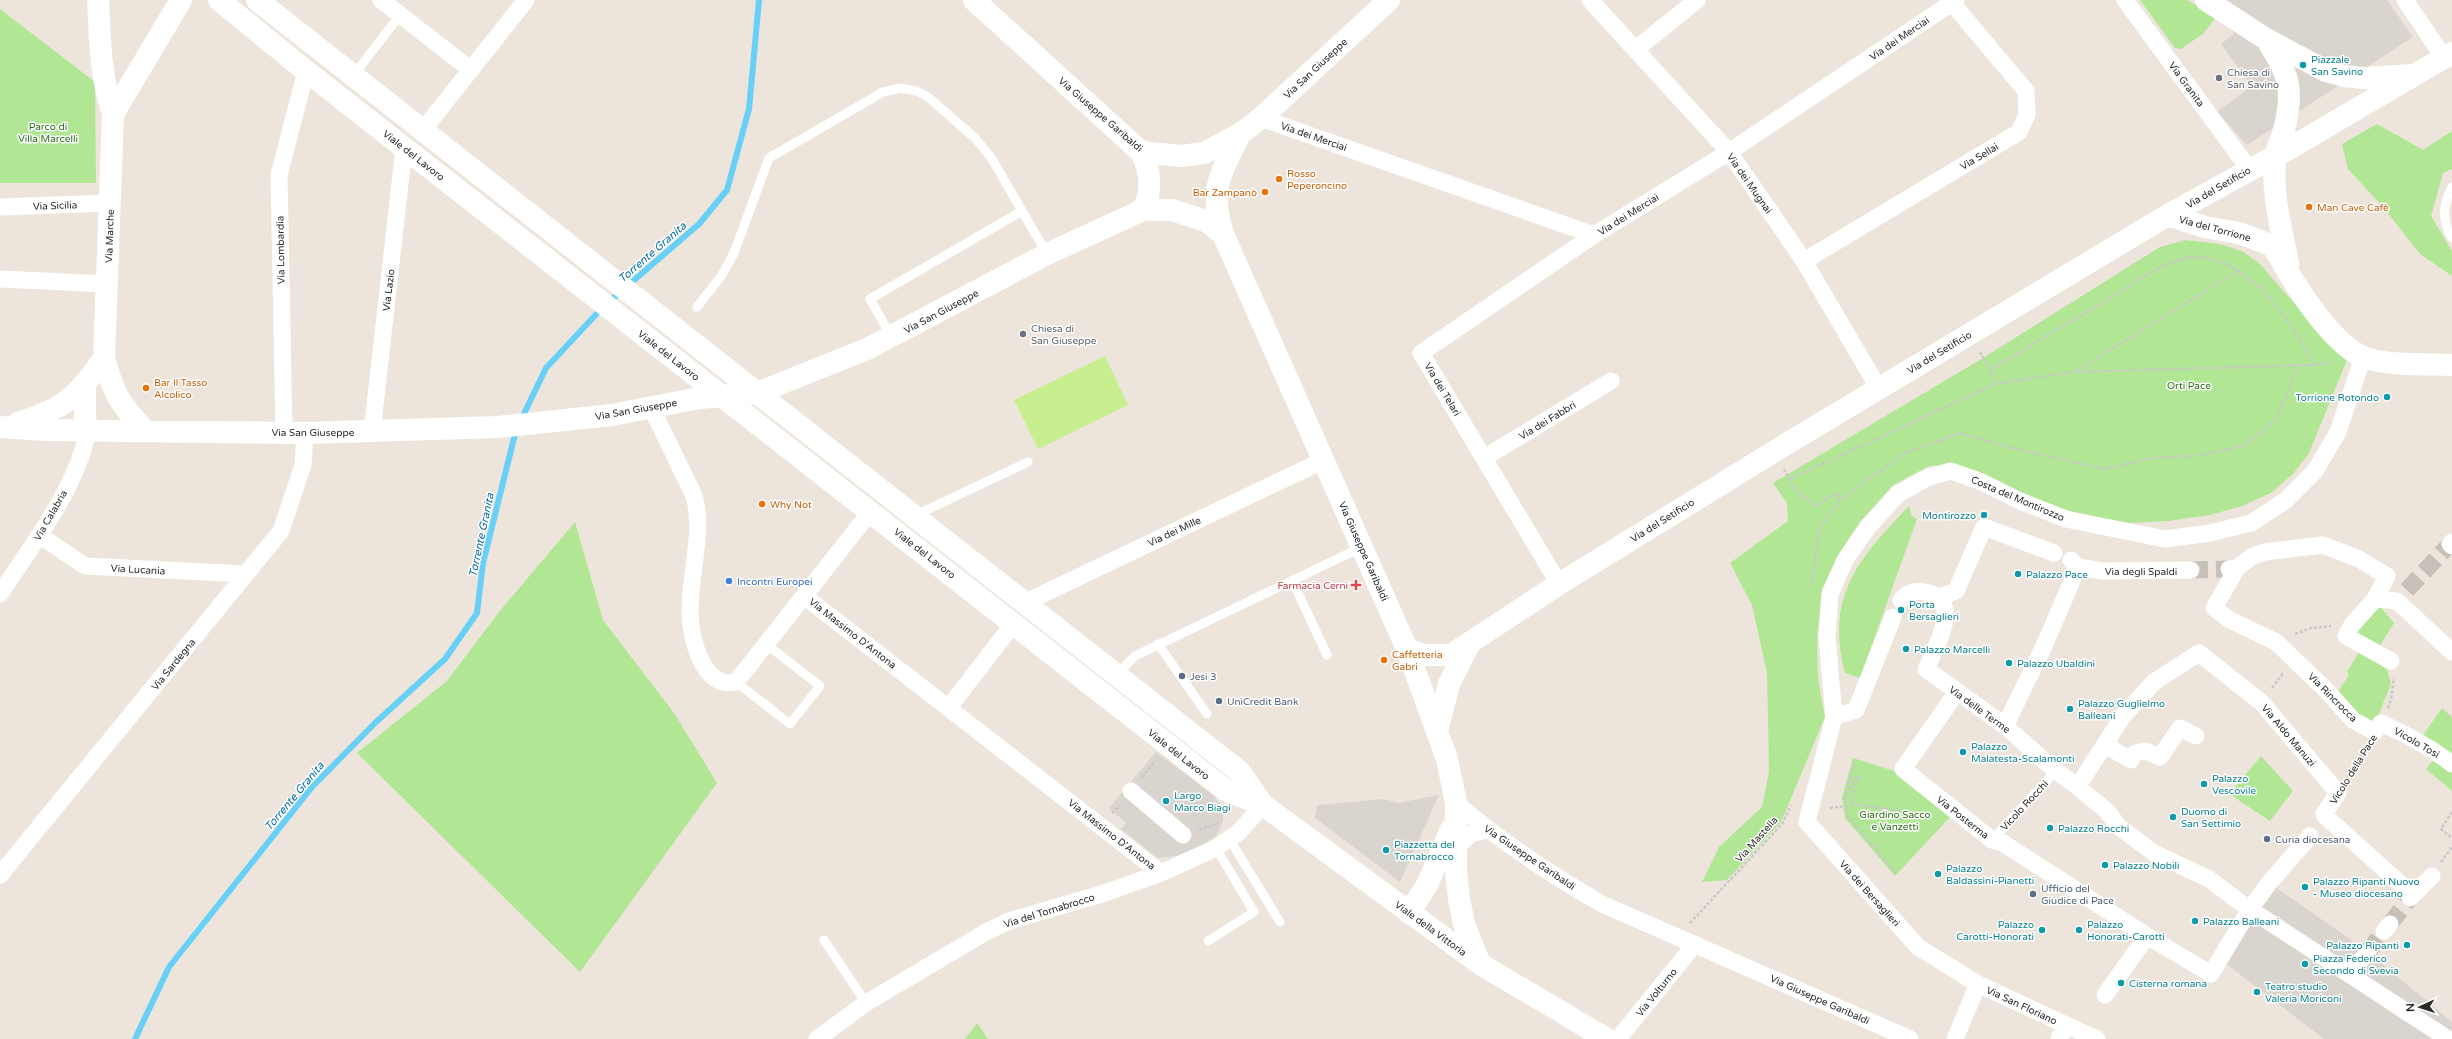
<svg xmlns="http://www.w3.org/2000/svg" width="2452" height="1039" font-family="'Varela Round',sans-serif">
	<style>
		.green { fill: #b1e794 }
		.pitch { fill: #c7ef8f }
		.plaza { fill: #d9d5ce }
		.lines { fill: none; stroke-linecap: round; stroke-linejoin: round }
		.stream { stroke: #68d0f6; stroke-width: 6 }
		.street-tunnel { stroke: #c6c0b8; stroke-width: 17; stroke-dasharray: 17 8; stroke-linecap: butt }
		.path { stroke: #c8c8c8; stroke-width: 2.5; stroke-dasharray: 3 2; stroke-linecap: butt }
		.lane { stroke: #fff; stroke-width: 9 }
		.street { stroke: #fff; stroke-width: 17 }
		.secondary { stroke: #fff; stroke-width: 22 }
		.culture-dot { fill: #0f9aa8; stroke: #fff; stroke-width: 1.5 }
		.worship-dot { fill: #6b7280; stroke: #fff; stroke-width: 1.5 }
		.food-dot { fill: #e8710a; stroke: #fff; stroke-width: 1.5 }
		.shop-dot { fill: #3f7fe0; stroke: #fff; stroke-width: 1.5 }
		.health-dot { fill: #e0444e; stroke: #fff; stroke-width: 1.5 }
		.service-dot { fill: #5c6f8a; stroke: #fff; stroke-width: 1.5 }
		.labels { text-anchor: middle; stroke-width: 3; stroke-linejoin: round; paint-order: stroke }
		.street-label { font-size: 10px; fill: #2a2a2a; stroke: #fff }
		.culture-label { font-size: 10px; fill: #0d838f; stroke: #fff; text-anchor: start }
		.worship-label { font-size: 10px; fill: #5b616d; stroke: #fff; text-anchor: start }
		.park-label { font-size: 10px; fill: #286c15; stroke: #fff }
		.food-label { font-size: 10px; fill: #c56008; stroke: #fff; text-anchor: start }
		.shop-label { font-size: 10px; fill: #366cbe; stroke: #fff; text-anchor: start }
		.health-label { font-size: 10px; fill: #be3a42; stroke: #fff; text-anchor: end }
		.service-label { font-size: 10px; fill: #4e5e75; stroke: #fff; text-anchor: start }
		.water-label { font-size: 11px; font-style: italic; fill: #056da4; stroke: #fff }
	</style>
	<rect width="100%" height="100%" fill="#ede5db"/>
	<path class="green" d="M2140,0H2187L2216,17L2204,33L2181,49L2175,48Z
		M0,9L95,82L96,183H0Z
		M2377,124L2423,150L2452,131V169L2443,173L2431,216L2452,251V276L2420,254L2383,207L2348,169L2342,144Z
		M2185,240L2220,244L2242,251L2259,263L2329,343L2347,360L2309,453L2293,474L2271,493L2242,506L2210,515L2168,521L2130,523L2073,513L2029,499L1954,465L1929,466L1893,485L1859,523L1839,554L1822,589L1817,638L1818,679L1825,717L1781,822L1727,880L1702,882L1719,847L1762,807L1769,772L1767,673L1752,605L1730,563L1788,521L1787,503L1773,483L1983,358L2160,247Z
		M1909,506L1912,516L1917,519L1860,678L1845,673C1825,596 1858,559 1909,506Z
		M575,522L603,620L674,713L717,783L580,972L357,753L447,681L499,612Z
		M2378,604L2394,623L2379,647L2353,634Z
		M2359,652L2387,669L2391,684L2374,726L2335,696L2349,675L2347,672Z
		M2442,708L2452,717V757L2421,738Z
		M2261,756L2293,791L2270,821L2229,794Z
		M2436,756L2452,767V791L2426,769Z
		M1853,758L1894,771L1951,816L1895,876L1845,818L1842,797Z
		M977,1023L988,1039H965Z"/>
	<path class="pitch" d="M1105,356L1128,405L1038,449L1014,400Z"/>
	<path class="plaza" d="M2217,0H2387L2413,37L2247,145L2217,112L2252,86L2221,44L2234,34Z
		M1156,752L1213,795L1222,807L1223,821L1216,836L1200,846L1176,856L1158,858L1121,829L1126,823L1109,808Z
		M1439,795L1400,882L1315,818L1317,805L1384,799L1398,803Z
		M2264,879L2364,949L2452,1022V1039H2324L2216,956Z"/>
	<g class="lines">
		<path class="stream" d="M521,420L546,368L603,307L699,224L727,190L749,109L759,0
			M135,1039L169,967L312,787L375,723L445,659L477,613L483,563L516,430"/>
		<path class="street-tunnel" d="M2191,570L2229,569
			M2407,590L2450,544
			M2390,924L2410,898
			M2368,952L2384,931"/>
		<path class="path" d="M1980,352L1990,370L1995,384L2073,372L2314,365L2333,362
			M1990,370C2030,346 2070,322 2110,298C2130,286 2151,270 2173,262C2237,238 2289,317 2314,365
			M2074,372L2240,270
			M1784,469L1794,488L1816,506L1836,493L1839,501L1819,529L1812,583L1814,584
			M1790,479L1995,384
			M1839,501L1903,454L1960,433L2012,448L2105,469L2152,458L2194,456L2245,446L2276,419L2299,365
			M2295,634L2311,628L2331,626
			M2272,688L2283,673
			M2388,708L2391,699L2394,678
			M1855,762L1845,797L1848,816L1895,872
			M1859,775L1851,804L1930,815
			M1142,777L1155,761
			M2347,777L2366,747
			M1850,788L1857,777
			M1830,808L1846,806
			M2452,812L2441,829L2452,838
			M1112,813L1120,805
			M1199,830L1219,823
			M2441,862L2452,847
			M1690,923L1782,824L1791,805"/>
		<path class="lane" d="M353,76L400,15
			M2452,187C2443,204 2441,221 2452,238
			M697,307L722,275L734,253L769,158L883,92L900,88L916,91L928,97L975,138L992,159L1022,211
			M891,336L870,299L1022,211L1047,254
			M914,516L1028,462
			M1292,580L1327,655
			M1158,644L1207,714
			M1116,675L1135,656L1362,547
			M736,682L790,724L820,686L766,644
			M1230,840L1280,922
			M1992,840L2056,771
			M824,940L866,1003
			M1208,941L1254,912L1216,848"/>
		<path class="street" d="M381,0L471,70
			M1590,0L1729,152L1804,261L1879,389
			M2125,0L2249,169
			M2405,0L2444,58
			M1636,49L1697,0
			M1261,118L1594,235L1729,152L1956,0
			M423,130L526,0
			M0,207L111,203
			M1804,261L2019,132L2027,115L2026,91L1952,3
			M0,279L107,284
			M651,408C662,429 672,450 682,471C686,480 692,490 695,499C703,536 690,573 690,611C690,636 702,690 736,682L804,596
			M284,432L279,175L306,71
			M372,432L404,148
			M1484,458L1611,381
			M871,511L804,596L1161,873
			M39,535L85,566L246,574
			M2452,542L2450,544L2452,546
			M2071,560L2078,567L2102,571L2191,570
			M2237,568L2214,608L2230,620L2276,642L2327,691L2353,720L2375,732
			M2229,569L2237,568L2251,557L2264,552L2323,545L2359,559L2387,576L2375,599L2352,625L2346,636L2391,661
			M1559,584L1421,353L1594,235
			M0,594C32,545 77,488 88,430
			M1939,597L1956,591L1984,527L2054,553
			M2375,599L2397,601L2452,652
			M1901,600C1908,592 1915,590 1925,592C1965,600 1935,648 1926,669L2005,726L2056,771L2073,783L2108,812L2118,826L2154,853L2209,879L2245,906L2448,1039
			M1024,603L1324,460
			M1957,692L1903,769L1992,840L2003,843L2147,936L2211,974L2250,909L2269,883L2310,836
			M949,707L1014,623
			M1834,717L1856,710L1893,617
			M2381,723C2406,734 2430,747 2452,764
			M2005,726L2044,646L2078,567
			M2105,745L2131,760L2135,753L2145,751L2160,757L2180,728L2196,736
			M2078,786L2123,716L2154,682L2199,653L2262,703L2338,793L2324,814L2326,817L2413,895
			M1131,791L1183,835
			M1456,803C1501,842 1550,874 1602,904L1910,1039
			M1456,849L1470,834L1487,830
			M0,875L281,531L303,465L305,433
			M2410,898L2432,876
			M2384,931L2390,924
			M2349,974L2368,952
			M2105,995L2147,936
			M2066,1025L1978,984L1918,947L1807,822L1834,717L1827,636L1830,594L1845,560L1868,527L1898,494L1929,477L1951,471L1982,482L2020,501L2066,519L2165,539L2210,533L2251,523L2285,501L2315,471L2338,432L2363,357
			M817,1039L866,1003L986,932L1009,921L1105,893L1161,873L1216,848L1238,833L1263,805
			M1618,1039L1695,944
			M1955,1039L1978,984
			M2059,1039L2066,1025L2097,1039"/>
		<path class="secondary" d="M98,0C100,39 100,76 113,114
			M219,0L306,71L1227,791L1263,805L1480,964L1607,1039
			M257,0L1240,772L1263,805
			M974,0L1141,152L1181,156L1204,153L1240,134L1261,118L1389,0
			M2206,0L2266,39L2326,71L2343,76L2364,78L2414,75
			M2266,39C2288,74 2295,87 2284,130C2282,138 2277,147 2276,156C2270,191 2282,229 2288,264
			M1240,134C1220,176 1209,188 1223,234L1407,649L1447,759L1456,803V872L1459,899L1464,924L1480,964
			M1141,152C1151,172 1153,190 1143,210
			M2168,215L2205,227L2239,233L2273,246C2291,279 2329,342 2363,357C2384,366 2428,364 2452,365
			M85,386V417L88,430
			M18,423C65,408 76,398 104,358
			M0,427L45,430L305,433L498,427L612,415L699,398L757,393L867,349L1047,254L1143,210H1172L1206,221L1223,234
			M144,430C119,402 114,395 104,358L113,114L181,0
			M1407,649L1424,655H1451L1559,584L1775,451L2168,215L2292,147L2452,53
			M1437,731L1449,684L1469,644
			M1409,913L1427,885L1451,829"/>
	</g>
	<g class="culture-dot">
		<circle cx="2303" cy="65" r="4"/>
		<circle cx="2387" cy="397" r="4"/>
		<circle cx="1984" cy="515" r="4"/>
		<circle cx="2018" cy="574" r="4"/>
		<circle cx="1901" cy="610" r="4"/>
		<circle cx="1906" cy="649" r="4"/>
		<circle cx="2009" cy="663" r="4"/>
		<circle cx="2070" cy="709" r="4"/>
		<circle cx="1963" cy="752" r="4"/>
		<circle cx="2204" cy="784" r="4"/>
		<circle cx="1166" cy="801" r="4"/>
		<circle cx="2173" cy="817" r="4"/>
		<circle cx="2050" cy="828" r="4"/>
		<circle cx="1386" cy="850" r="4"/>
		<circle cx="2105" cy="865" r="4"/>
		<circle cx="1938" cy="874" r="4"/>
		<circle cx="2305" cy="887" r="4"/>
		<circle cx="2195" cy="921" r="4"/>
		<circle cx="2042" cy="930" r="4"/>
		<circle cx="2079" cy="930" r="4"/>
		<circle cx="2407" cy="945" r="4"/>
		<circle cx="2305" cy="964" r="4"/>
		<circle cx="2121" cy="983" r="4"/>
		<circle cx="2257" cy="992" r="4"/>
	</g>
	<g class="worship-dot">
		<circle cx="2219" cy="78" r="4"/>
		<circle cx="1023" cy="334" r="4"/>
	</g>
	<g class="food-dot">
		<circle cx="1279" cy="179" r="4"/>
		<circle cx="1265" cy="192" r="4"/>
		<circle cx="2309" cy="207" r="4"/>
		<circle cx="146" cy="388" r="4"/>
		<circle cx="762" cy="504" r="4"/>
		<circle cx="1384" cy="660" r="4"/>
	</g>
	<circle class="shop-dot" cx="729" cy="581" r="4"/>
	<path class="health-dot" d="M1354 579h4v4h4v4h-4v4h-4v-4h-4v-4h4z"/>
	<g class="service-dot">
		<circle cx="1182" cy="676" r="4"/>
		<circle cx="1219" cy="701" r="4"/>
		<circle cx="2267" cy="839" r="4"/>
		<circle cx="2033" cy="894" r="4"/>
	</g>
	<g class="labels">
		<g class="street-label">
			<text transform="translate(1899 38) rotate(-34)" y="4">Via dei Merciai</text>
			<text transform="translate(1315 68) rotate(-43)" y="4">Via San Giuseppe</text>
			<text transform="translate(2187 84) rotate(54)" y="4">Via Granita</text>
			<text transform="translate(1101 114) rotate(41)" y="4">Via Giuseppe Garibaldi</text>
			<text transform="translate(1314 136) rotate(19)" y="4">Via dei Merciai</text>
			<text transform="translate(414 155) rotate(38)" y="4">Viale del Lavoro</text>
			<text transform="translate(1979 156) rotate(-31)" y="4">Via Sellai</text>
			<text transform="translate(1750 183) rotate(55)" y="4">Via dei Mugnai</text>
			<text transform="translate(2218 187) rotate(-30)" y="4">Via del Setificio</text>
			<text transform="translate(55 205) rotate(-2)" y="4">Via Sicilia</text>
			<text transform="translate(1628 214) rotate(-32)" y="4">Via dei Merciai</text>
			<text transform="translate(2215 228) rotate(15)" y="4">Via del Torrione</text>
			<text transform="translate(109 236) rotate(-88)" y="4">Via Marche</text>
			<text transform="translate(280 250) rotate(-91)" y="4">Via Lombardia</text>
			<text transform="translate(388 290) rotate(-83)" y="4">Via Lazio</text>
			<text transform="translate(941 311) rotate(-28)" y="4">Via San Giuseppe</text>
			<text transform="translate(1939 352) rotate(-31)" y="4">Via del Setificio</text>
			<text transform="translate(669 355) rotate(38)" y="4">Viale del Lavoro</text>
			<text transform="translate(1443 389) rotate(59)" y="4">Via dei Telari</text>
			<text transform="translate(636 409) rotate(-10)" y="4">Via San Giuseppe</text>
			<text transform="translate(1547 420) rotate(-31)" y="4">Via dei Fabbri</text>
			<text x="313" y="436">Via San Giuseppe</text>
			<text transform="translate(2018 498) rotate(23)" y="4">Costa del Montirozzo</text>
			<text transform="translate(50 515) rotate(-60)" y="4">Via Calabria</text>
			<text transform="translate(1662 520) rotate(-32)" y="4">Via del Setificio</text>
			<text transform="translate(1174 531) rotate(-25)" y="4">Via dei Mille</text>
			<text transform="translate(1364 551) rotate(66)" y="4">Via Giuseppe Garibaldi</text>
			<text transform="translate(925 553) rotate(38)" y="4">Viale del Lavoro</text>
			<text transform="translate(138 569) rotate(3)" y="4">Via Lucania</text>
			<text x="2141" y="575">Via degli Spaldi</text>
			<text transform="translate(853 633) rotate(38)" y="4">Via Massimo D'Antona</text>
			<text transform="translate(173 664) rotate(-51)" y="4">Via Sardegna</text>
			<text transform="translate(2333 697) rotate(45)" y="4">Via Rincrocca</text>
			<text transform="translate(1980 709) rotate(36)" y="4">Via delle Terme</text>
			<text transform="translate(2289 735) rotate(50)" y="4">Via Aldo Manuzi</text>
			<text transform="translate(2417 742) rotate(30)" y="4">Vicolo Tosi</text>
			<text transform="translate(1179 754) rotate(38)" y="4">Viale del Lavoro</text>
			<text transform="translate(2353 769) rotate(-58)" y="4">Vicolo della Pace</text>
			<text transform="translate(2024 805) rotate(-47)" y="4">Vicolo Rocchi</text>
			<text transform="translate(1963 817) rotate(38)" y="4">Via Posterma</text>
			<text transform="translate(1112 834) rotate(38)" y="4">Via Massimo D'Antona</text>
			<text transform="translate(1756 839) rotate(-48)" y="4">Via Mastella</text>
			<text transform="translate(1530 857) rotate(34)" y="4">Via Giuseppe Garibaldi</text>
			<text transform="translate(1870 893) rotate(48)" y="4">Via dei Bersaglieri</text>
			<text transform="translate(1049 910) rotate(-17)" y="4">Via del Tornabrocco</text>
			<text transform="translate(1431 928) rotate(36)" y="4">Viale della Vittoria</text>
			<text transform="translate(1656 992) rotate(-51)" y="4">Via Volturno</text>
			<text transform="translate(1820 999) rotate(24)" y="4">Via Giuseppe Garibaldi</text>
			<text transform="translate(2022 1005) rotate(25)" y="4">Via San Floriano</text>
		</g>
		<g class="culture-label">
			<text x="2311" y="63">Piazzale<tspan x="2311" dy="12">San Savino</tspan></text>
			<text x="2379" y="401" text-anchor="end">Torrione Rotondo</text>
			<text x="1976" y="519" text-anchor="end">Montirozzo</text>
			<text x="2026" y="578">Palazzo Pace</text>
			<text x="1909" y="608">Porta<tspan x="1909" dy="12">Bersaglieri</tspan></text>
			<text x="1914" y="653">Palazzo Marcelli</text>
			<text x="2017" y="667">Palazzo Ubaldini</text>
			<text x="2078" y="707">Palazzo Guglielmo<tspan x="2078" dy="12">Balleani</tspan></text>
			<text x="1971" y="750">Palazzo<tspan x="1971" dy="12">Malatesta-Scalamonti</tspan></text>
			<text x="2212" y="782">Palazzo<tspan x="2212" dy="12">Vescovile</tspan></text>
			<text x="1174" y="799">Largo<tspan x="1174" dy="12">Marco Biagi</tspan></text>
			<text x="2181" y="815">Duomo di<tspan x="2181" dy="12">San Settimio</tspan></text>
			<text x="2058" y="832">Palazzo Rocchi</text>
			<text x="1394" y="848">Piazzetta del<tspan x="1394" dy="12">Tornabrocco</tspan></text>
			<text x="2113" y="869">Palazzo Nobili</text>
			<text x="1946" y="872">Palazzo<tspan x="1946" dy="12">Baldassini-Pianetti</tspan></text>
			<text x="2313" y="885">Palazzo Ripanti Nuovo<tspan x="2313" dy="12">- Museo diocesano</tspan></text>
			<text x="2203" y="925">Palazzo Balleani</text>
			<text x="2034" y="928" text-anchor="end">Palazzo<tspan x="2034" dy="12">Carotti-Honorati</tspan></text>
			<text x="2087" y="928">Palazzo<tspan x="2087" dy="12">Honorati-Carotti</tspan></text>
			<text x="2399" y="949" text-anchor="end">Palazzo Ripanti</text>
			<text x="2313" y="962">Piazza Federico<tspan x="2313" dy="12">Secondo di Svevia</tspan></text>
			<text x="2129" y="987">Cisterna romana</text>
			<text x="2265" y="990">Teatro studio<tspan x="2265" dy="12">Valeria Moriconi</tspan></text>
		</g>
		<g class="worship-label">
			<text x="2227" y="76">Chiesa di<tspan x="2227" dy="12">San Savino</tspan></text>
			<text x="1031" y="332">Chiesa di<tspan x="1031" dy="12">San Giuseppe</tspan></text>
		</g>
		<g class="park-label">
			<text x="48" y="130">Parco di<tspan x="48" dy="12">Villa Marcelli</tspan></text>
			<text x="2189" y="389">Orti Pace</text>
			<text x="1895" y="818">Giardino Sacco<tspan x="1895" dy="12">e Vanzetti</tspan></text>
		</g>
		<g class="food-label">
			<text x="1287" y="177">Rosso<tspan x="1287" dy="12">Peperoncino</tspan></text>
			<text x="1257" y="196" text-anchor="end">Bar Zampanò</text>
			<text x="2317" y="211">Man Cave Cafè</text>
			<text x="154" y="386">Bar Il Tasso<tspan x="154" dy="12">Alcolico</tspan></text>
			<text x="770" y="508">Why Not</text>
			<text x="1392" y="658">Caffetteria<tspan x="1392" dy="12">Gabri</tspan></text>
		</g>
		<g class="shop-label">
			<text x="737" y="585">Incontri Europei</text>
		</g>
		<g class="health-label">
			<text x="1348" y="589">Farmacia Cerni</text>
		</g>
		<g class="service-label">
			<text x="1190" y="680">Jesi 3</text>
			<text x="1227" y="705">UniCredit Bank</text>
			<text x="2275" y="843">Curia diocesana</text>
			<text x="2041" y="892">Ufficio del<tspan x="2041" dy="12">Giudice di Pace</tspan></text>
		</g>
		<g class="water-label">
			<text transform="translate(652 252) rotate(-41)" y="4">Torrente Granita</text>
			<text transform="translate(481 535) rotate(-78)" y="4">Torrente Granita</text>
			<text transform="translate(294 796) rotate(-50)" y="4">Torrente Granita</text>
		</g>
	</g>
	<g transform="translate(2420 1007) rotate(267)" stroke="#ffffff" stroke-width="3" paint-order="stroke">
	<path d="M0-3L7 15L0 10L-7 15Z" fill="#2a2a2a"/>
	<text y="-6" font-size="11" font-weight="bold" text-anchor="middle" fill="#2a2a2a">N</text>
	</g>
</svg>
